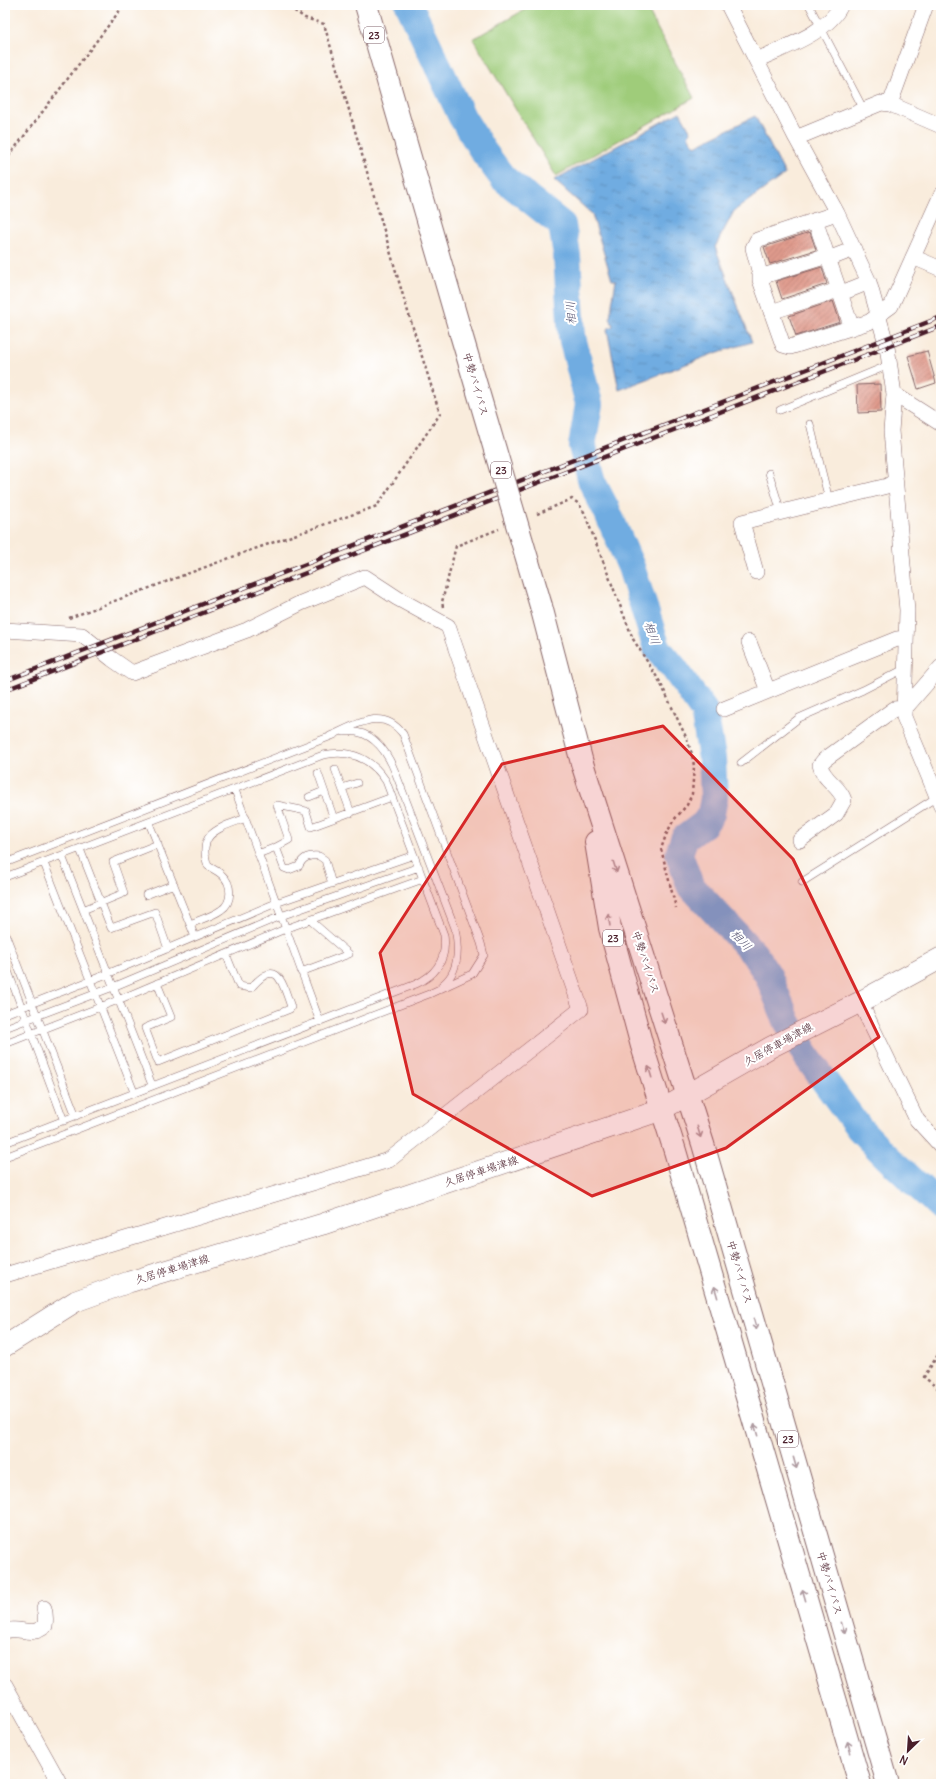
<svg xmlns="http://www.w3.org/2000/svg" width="946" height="1789" font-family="Delius,'Klee One',sans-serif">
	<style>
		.park { fill: #9fcc7a; stroke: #747652 }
		.water { fill: url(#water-ripples); stroke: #5c6686 }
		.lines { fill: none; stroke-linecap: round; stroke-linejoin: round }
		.river { stroke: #6face1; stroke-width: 28 }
		.building { fill: url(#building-hatch) }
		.lane-casing { stroke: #876769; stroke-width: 8 }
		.street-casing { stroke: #876769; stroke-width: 16 }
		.secondary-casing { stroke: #876769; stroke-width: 22 }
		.highway-casing { stroke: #876769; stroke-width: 24 }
		.path { stroke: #876769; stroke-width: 2.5; stroke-dasharray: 3 3; stroke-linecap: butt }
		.lane { stroke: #fff; stroke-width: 7 }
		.street { stroke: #fff; stroke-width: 15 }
		.secondary { stroke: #fff; stroke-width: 21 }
		.highway { stroke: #fff; stroke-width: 22 }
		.rail-casing { stroke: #4a1f2b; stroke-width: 4.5 }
		.rail { stroke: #fff; stroke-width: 3; stroke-dasharray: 9; stroke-linecap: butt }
		.highway-bridge-casing { stroke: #876769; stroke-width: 24; stroke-linecap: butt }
		.highway-bridge { stroke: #fff; stroke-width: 22 }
		.oneway { stroke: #ae9aa0 }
		.marked { fill: #d62828; fill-opacity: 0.2; stroke: #d62828; stroke-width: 3; stroke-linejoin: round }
		.labels { text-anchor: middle; stroke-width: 4; stroke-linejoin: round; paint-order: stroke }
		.shield { fill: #fff; stroke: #80626b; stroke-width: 1 }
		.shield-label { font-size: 10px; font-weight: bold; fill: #4a1f2b }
		.street-label { font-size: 11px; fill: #4a1f2b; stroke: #fff }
		.water-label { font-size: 12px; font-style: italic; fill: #595774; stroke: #fff }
	</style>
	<defs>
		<pattern id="water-ripples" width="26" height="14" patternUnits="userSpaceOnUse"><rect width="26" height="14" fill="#6face1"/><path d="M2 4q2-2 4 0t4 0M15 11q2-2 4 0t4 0" fill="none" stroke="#5d8bb7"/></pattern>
		<pattern id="building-hatch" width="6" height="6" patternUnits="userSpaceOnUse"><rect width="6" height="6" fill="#e09b8d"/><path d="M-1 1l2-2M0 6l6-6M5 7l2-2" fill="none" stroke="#b87e73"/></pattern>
	</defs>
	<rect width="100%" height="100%" fill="#fff"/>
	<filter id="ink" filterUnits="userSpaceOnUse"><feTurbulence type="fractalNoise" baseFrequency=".025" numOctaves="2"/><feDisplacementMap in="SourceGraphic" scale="8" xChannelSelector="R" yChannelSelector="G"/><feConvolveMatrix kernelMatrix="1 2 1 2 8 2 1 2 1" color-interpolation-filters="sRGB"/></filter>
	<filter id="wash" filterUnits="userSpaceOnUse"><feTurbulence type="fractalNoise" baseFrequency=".012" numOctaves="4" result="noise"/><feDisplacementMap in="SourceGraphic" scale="16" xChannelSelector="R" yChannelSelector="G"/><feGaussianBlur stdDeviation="0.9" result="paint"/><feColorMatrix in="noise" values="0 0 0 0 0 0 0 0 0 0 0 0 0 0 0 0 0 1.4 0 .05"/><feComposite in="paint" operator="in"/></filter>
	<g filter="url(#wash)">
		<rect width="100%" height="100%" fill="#f9ecdc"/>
		<path class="park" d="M533,5H645L694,98L556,176L473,39Z"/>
		<path class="water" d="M680,112L691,132L688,136L695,146L755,116L785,174L734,211L715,247L752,342L715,353L619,390L607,329L613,326L610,317L616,280H612L592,214L554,180Z"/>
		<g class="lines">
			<path class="river" d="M409,5L462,117L483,151L503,178L562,225L567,255L572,337L589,404L582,446L592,482L607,511L631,567L657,648L674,668L704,711L712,758L714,798L711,814L704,824L684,839L679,854L690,885L754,954L768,975L787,1021L807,1057L859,1128L887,1157L941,1207"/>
		</g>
		<g id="blocks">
			<path class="building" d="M810,232L816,250L770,264L764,247Z
				M822,267L827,284L782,299L776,281Z
				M833,301L840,322L796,336L789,316Z
				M927,351L936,383L918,389L908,356Z
				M880,384L881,412L858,413L857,385Z"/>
		</g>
	</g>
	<g filter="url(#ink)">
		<use href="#blocks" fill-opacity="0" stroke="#876769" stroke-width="1"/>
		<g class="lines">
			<defs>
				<path id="lane" d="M809,5L864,110
					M780,410L889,365
					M810,424L829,500
					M769,473L781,512
					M344,732C372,728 387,751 396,774L455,928C459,948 460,972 442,985
					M741,763L799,718L863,690L904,669
					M335,769L351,813
					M318,773L334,819
					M342,788L357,783
					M235,790L320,1022
					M309,797L324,791
					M149,823L195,937
					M276,847L289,840L277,805L306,811L311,827L392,797
					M80,849L111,928L155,912L168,949
					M258,854L276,847L284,868L289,870L299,866C303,857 309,855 319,856L325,860L332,884
					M62,856L152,1085
					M5,863L334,735
					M44,863L134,1092
					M5,877L323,755C350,749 371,758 386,781L444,935C447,958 438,974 416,984L5,1143
					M802,882L937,797
					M146,895L174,884
					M83,910L124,893L113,862L158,844
					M190,924C199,920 213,916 221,910C233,902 232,884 222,875C218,871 213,869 208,866C196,832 220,828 246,818
					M5,933L76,1116
					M5,963L64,1121
					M301,972L349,954L310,920
					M157,983L171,1017L145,1028L158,1062L290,1009L291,1007C282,981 277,957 251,988L239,986L226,954
					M5,1014L107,974L276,903L414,855
					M5,1028L113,987L281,916L419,867
					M5,1044L118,1000L285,929L423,879
					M5,1157L429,994L472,974L484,955L481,943L403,734C382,706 356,725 330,736"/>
				<path id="street" d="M728,5L796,138L837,213L869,282L887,347L894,394L891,431L907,610L904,717L941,806
					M926,5L890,104L941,126
					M757,60C784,47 828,33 841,5
					M796,138L881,103L890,104
					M837,213L757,240L753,248L760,274V280L783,345L790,347L869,322L891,306L941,195
					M815,220L852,328
					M913,257L941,269
					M828,259L854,249
					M760,277L827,256
					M839,294L869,282
					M771,312L838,290
					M894,394L941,424
					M756,572L742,522L887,486L895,481
					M5,630L82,635L112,659L132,673L247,630L301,603L365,577L397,598L448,626L581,1009L389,1160L5,1275
					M749,642L768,691
					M724,709L897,639L906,638
					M800,840L836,814L844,800C840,786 823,780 820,765L824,760L894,709L903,708L908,705L941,667
					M860,1002L917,1120L941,1146
					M5,1631C21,1626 31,1638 45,1626C46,1619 46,1615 44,1608
					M5,1685L60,1784"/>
				<path id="secondary" d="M5,1346L76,1301L129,1282L323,1224L661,1110L771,1047L860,1002L941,958"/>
				<path id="highway" d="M366,5L461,334
					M541,606L582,763L703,1144L888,1784
					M596,842L610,928L642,1046L675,1151L860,1784"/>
			</defs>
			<use href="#lane" class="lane-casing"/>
			<use href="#street" class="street-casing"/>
			<use href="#secondary" class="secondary-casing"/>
			<use href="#highway" class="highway-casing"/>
			<path class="path" d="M5,161L124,5
				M537,514L572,499L579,504L584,512L633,639L660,682L686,737L692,754L694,766L692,794L687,805L673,821L666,835L661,849L676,908
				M443,607L442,602L456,546L499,529
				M69,618L243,553L377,506L440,414L404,299L324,24L305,18L286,5
				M941,1350L924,1377L941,1391"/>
			<use href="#lane" class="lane"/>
			<use href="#street" class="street"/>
			<use href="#secondary" class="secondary"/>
			<use href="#highway" class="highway"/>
			<defs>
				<path id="rail" d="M5,681L941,317
					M5,690L941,326"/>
			</defs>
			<use href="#rail" class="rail-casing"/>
			<use href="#rail" class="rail"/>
			<defs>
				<path id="highway-bridge" d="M461,334L541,606"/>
			</defs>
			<use href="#highway-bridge" class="highway-bridge-casing"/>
			<use href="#highway-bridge" class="highway-bridge"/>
		</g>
		<defs><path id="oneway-shaft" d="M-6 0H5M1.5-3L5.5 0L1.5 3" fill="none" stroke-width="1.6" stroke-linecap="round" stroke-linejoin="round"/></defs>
		<g class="oneway">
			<use href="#oneway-shaft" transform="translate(615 867) rotate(72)"/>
			<use href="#oneway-shaft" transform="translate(609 920) rotate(-99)"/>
			<use href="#oneway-shaft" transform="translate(663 1018) rotate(72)"/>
			<use href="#oneway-shaft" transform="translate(650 1072) rotate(-107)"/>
			<use href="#oneway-shaft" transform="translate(699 1132) rotate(73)"/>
			<use href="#oneway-shaft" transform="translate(716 1292) rotate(-106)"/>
			<use href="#oneway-shaft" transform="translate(755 1324) rotate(74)"/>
			<use href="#oneway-shaft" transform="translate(756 1430) rotate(-106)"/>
			<use href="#oneway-shaft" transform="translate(795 1463) rotate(74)"/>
			<use href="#oneway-shaft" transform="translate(804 1595) rotate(-106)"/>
			<use href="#oneway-shaft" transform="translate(843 1628) rotate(74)"/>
			<use href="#oneway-shaft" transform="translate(849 1747) rotate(-106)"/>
		</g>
	</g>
	<path class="marked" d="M663,726L793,859L879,1037L726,1148L592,1196L413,1094L380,953L502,764Z"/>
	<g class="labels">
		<g class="shield">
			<rect x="364" y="27" width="20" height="16" rx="3"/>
			<rect x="491" y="462" width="20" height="16" rx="3"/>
			<rect x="603" y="930" width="20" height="16" rx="3"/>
			<rect x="778" y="1431" width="20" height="16" rx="3"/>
		</g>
		<g class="shield-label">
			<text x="374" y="39">23</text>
			<text x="501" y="474">23</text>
			<text x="613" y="942">23</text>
			<text x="788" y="1443">23</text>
		</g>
		<g class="street-label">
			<text transform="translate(476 384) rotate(74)" y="4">中勢バイパス</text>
			<text transform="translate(646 962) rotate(72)" y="4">中勢バイパス</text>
			<text transform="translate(778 1044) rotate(-29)" y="4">久居停車場津線</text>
			<text transform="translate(481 1171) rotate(-18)" y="4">久居停車場津線</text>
			<text transform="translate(172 1269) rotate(-17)" y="4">久居停車場津線</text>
			<text transform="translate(740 1272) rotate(74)" y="4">中勢バイパス</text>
			<text transform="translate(830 1583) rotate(74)" y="4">中勢バイパス</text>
		</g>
		<g class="water-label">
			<text transform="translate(571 313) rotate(-94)" y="4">相川</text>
			<text transform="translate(652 633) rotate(71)" y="4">相川</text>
			<text transform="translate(741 940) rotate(47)" y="4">相川</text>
		</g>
	</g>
	<rect width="946" height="1789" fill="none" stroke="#fff" stroke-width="20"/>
	<g transform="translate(908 1751) rotate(205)" stroke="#ffffff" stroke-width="3" paint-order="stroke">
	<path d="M0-3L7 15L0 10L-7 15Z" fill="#4a1f2b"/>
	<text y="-6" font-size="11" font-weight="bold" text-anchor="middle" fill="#4a1f2b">N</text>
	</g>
</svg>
